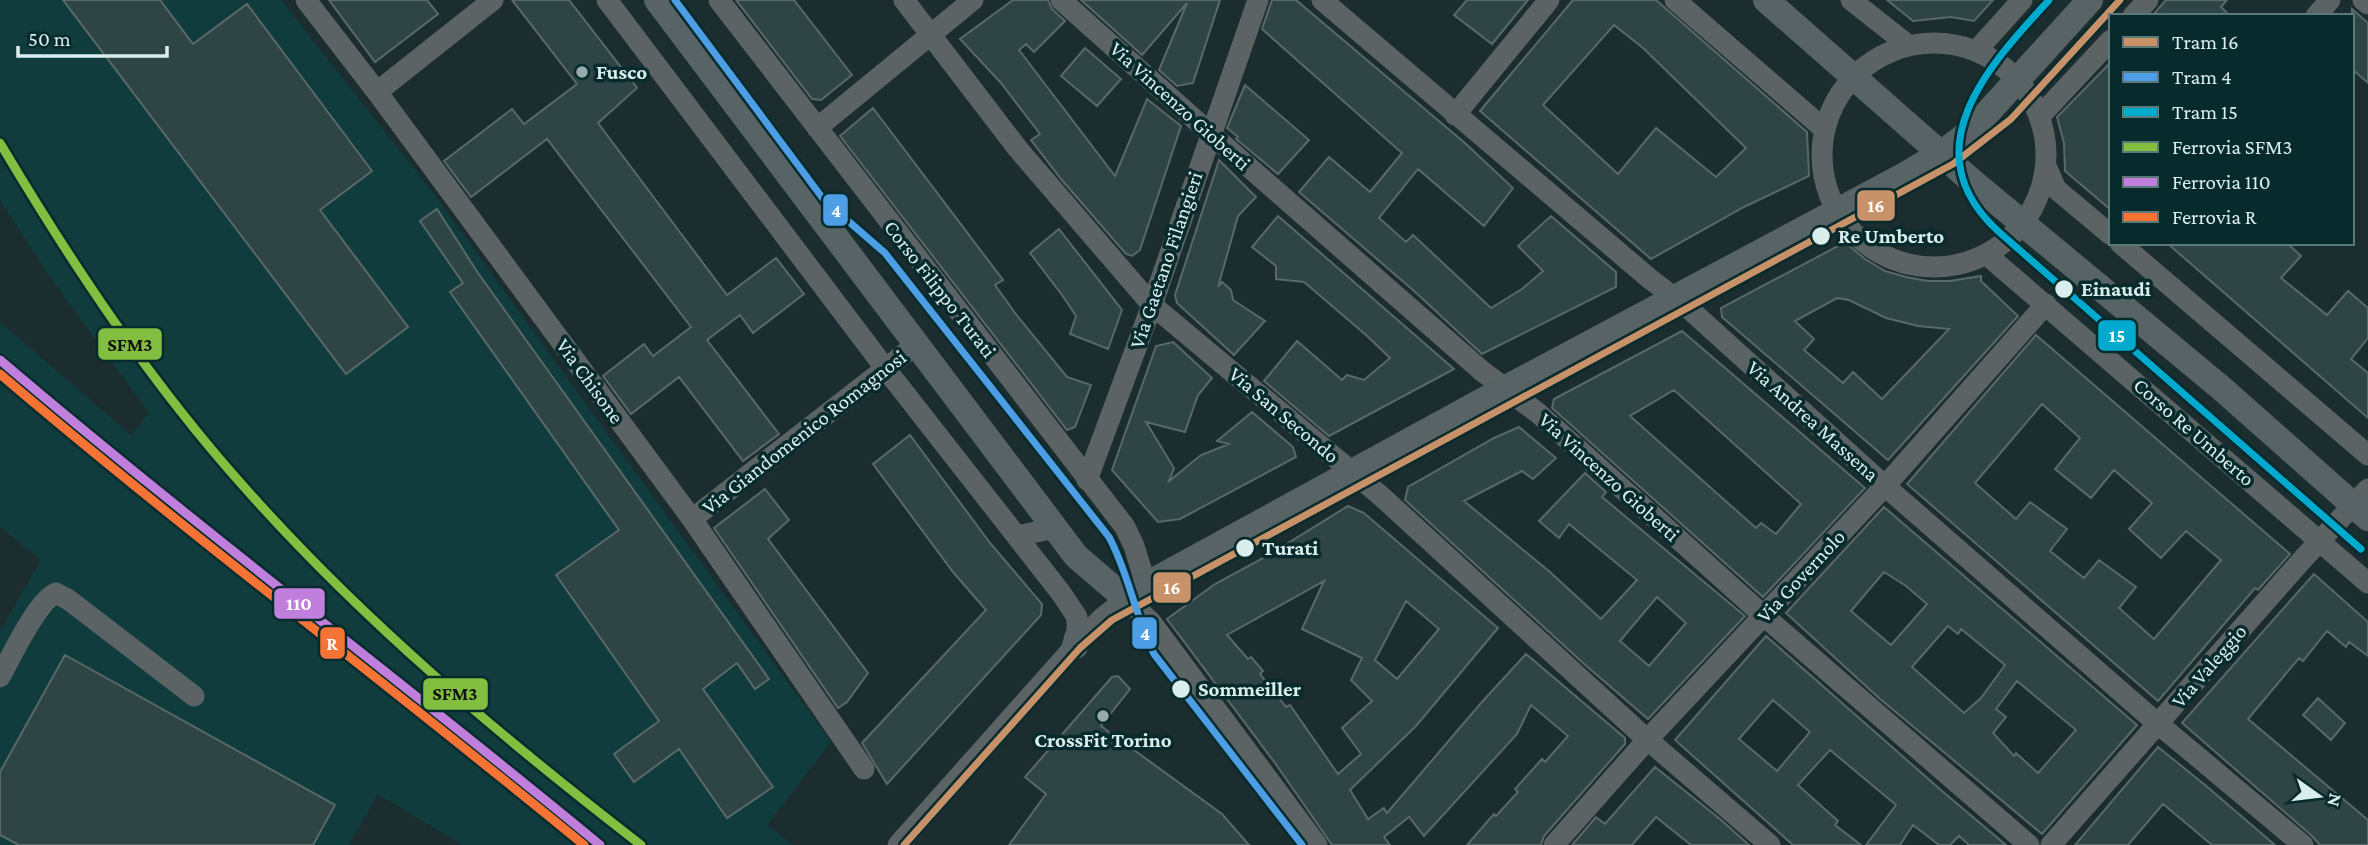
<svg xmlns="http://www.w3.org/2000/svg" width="2368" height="845" font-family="'Crimson Pro',serif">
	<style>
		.built { fill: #103c3d }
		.building { fill: #2f4445; stroke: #596869; stroke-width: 2; fill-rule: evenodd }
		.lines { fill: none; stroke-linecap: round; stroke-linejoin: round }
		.minor { stroke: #5c6364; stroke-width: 21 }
		.major { stroke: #576364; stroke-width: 26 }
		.rail-1-casing { stroke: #072b2c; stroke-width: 14 }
		.rail-2-casing { stroke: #072b2c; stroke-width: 14 }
		.rail-3-casing { stroke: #072b2c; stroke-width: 14 }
		.rail-1 { stroke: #82bf40; stroke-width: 9 }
		.rail-2 { stroke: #c07fdc; stroke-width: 9 }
		.rail-3 { stroke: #f57335; stroke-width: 9 }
		.tram-1-casing { stroke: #072b2c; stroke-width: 12 }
		.tram-2-casing { stroke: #072b2c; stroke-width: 12 }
		.tram-3-casing { stroke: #072b2c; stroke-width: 12 }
		.tram-1 { stroke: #c7916a; stroke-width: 7 }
		.tram-2 { stroke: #4d9ee5; stroke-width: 7 }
		.tram-3 { stroke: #00a9ce; stroke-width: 7 }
		.poi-dot { fill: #98aaab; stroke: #072b2c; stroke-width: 2.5 }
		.stop-dot { fill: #dbeeee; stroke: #072b2c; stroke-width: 2.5 }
		.labels { text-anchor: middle; stroke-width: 7; stroke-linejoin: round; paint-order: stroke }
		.poi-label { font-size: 21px; font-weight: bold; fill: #dbeeee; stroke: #072b2c; text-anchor: start }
		.street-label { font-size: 21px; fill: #dbeeee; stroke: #072b2c }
		.stop-label { font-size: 21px; font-weight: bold; fill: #dbeeee; stroke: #072b2c; text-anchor: start }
		.line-badge { stroke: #072b2c; stroke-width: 2.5 }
		.badge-label { font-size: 19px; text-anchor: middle; font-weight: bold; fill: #fff }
		.pale-badge-label { font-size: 19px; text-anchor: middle; font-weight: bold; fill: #111 }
	</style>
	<rect width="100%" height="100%" fill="#1b2d2e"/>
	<path class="built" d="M0,0H281L433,193L831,742L767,825L793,845H462L378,794L349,845H0V631L41,560L0,527V322L131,435L149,413L50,277L0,200Z"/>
	<path class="building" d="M63,0H160L193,44L247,4L372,171L320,210L408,327L346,374Z
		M329,0H427L438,14L375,62Z
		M512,0H569L637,88L598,123L727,295L776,258L804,294L753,333L740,315L707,340L779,434L743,461L679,377L631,414L603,376L644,344L653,356L691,327L547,139L471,197L444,161L512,109L524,124L577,84Z
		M736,0H794L852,75L821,100L812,99Z
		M1013,0H1048L1052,9L1065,21L1034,52L1026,44L1019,50L1115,176L1147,99L1181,126L1140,250L1132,256L1126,254L1061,179L1031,140L1040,134L1001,83L960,39Z
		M1081,0H1220L1193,83L1177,86L1159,70L1187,3L1142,55Z
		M1272,0H1296L1466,144L1513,188L1484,226L1418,169L1379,218L1406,242L1413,235L1491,308L1522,289L1543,271L1518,246L1551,216L1616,272V287L1482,354L1413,290L1299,192L1329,157L1370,192L1402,153L1262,29Z
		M1467,0H1528L1492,44L1454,15Z
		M1573,0H1656L1807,132L1809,176L1744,207L1651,259L1480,111ZM1614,25L1643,48L1746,148L1716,177L1656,128L1618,174L1543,105Z
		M1887,0H1993L1974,21L1951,17L1913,21Z
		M2166,0H2227L2221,7L2230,16H2152Z
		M2352,9L2368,23V83L2352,69Z
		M1085,48L1121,79L1097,106L1061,76Z
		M2111,62V210L2065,171L2064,143L2057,117Z
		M1245,85L1309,140L1278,174L1236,139L1238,137L1227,128Z
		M873,108L1003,280L995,285L1015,313L1067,377L1091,385L1075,427L1067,430L840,136Z
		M1219,160L1256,197L1238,216L1218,287L1222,282L1231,290L1233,300L1265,321L1234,355L1177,303L1175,295Z
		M437,209L478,273L769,679L755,689L737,663L703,689L773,787L727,818L679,749L634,782L614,754L659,721L556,575L619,530L450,292L463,283L420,221Z
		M1278,216L1339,269L1454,369L1329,436L1271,387L1264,381L1297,341L1342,380L1347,375L1364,380L1390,358L1366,335L1304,282L1276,279V266L1252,247Z
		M1059,229L1122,310L1108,349L1070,334L1076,316L1062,295L1030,253Z
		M1841,239L1865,259L1885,271L1906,277L1928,281H1950L1981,276V281L2018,316L1888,460L1722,317L1721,308L1838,246ZM1837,298L1849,300L1886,318L1918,326L1949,329L1882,399L1853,372L1843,383L1804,350L1814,339L1795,321Z
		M2167,243H2287L2301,256L2281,278L2327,315L2348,291L2368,308V338L2351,359L2368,373V418Z
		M1682,331L1865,488L1763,597L1552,408L1554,399ZM1674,390L1801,504L1776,534L1761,523L1756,528L1630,416Z
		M2036,335L2290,554L2258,590L2255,588L2158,701L1907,484ZM2042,404L2080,438L2055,469L2091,498L2114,470L2152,503L2129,529L2161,558L2186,531L2221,560L2154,639L2119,608L2136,587L2099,560L2084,578L2050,551L2067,529L2030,502L2016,519L1975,483Z
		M1173,342L1212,378L1198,395L1185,432L1146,422L1174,468L1169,481L1201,455L1229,444L1217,441L1252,412L1293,447L1296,457L1180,519L1158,522L1112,470L1156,346Z
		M1519,427L1556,458L1533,479L1522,471L1464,501L1550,572L1601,619L1637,580L1569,524L1559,538L1539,521L1585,473L1606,492L1602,497L1745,616L1648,719L1583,663L1405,500L1408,487L1494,438ZM1657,597L1686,623L1649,666L1620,641Z
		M910,435L990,543L1042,604L1041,615L887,784L862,743L986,610L953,572L873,464Z
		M765,489L789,520L768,539L868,673L847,702L838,708L714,528Z
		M1348,506L1364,513L1498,628L1416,726L1350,790L1368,819L1384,808L1387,813L1481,703L1526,654L1625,738V744L1544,836L1541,845H1467L1494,814L1496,816L1518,792L1515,789L1542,759L1545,762L1568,736L1531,705L1517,734L1424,836L1409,817L1384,837L1390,845H1332L1275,763L1167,619L1215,584L1267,556ZM1324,581L1302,629L1362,658L1351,680L1372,701L1342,728L1361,754L1338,774L1290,705L1286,707L1260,674L1263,671L1251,657L1248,659L1227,635ZM1406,601L1439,629L1397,679L1375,660Z
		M1884,507L2137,725L2042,834L1879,698L1786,613ZM1884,572L1906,586L1927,604L1891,645L1851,611ZM1948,626L1958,634L1961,629L2005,665L1981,698L1964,713L1912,667ZM2017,681L2076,730L2038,773L2016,753L2014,756L1993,733L2006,717L1996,709Z
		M2314,574L2368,622V656L2349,642L2346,647L2327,631L2303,661L2299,658L2248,719L2368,820V845H2320L2311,835L2182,723Z
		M1766,636L1942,791L2006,845H1969L1959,836L1950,845H1939L1913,825L1900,845H1866L1896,805L1830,750L1798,785L1838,821L1835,825L1861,845H1793L1675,740ZM1773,700L1810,732L1777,771L1739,739Z
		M65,655L335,805L313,845H19L0,835V772Z
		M1118,676L1130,689L1101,726L1222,814L1249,845H1009L1046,794L1025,777L1112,677Z
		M2318,698L2345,723L2331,740L2303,715Z
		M2158,747L2205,785L2275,845H2212L2163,804L2128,845H2075Z
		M1655,767L1720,819L1749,845H1691L1656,817L1632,845H1572L1596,817L1605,824Z"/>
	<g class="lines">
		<path class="minor" d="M306,0L377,92L692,519L864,769
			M607,0L885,368L1061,593L1077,617V638
			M719,0L1125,527L1134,546L1146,585
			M904,0L1018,149L1152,305L1381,496L1641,734L1770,845
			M1061,0L1211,134L1482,371L1538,413L1764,616L2029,845
			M1322,0L1650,279L1687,307L1885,486L2150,717L2303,845
			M1675,0L1824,129
			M1851,0L1908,45
			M2363,0L2368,4
			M2133,16L2148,0
			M2316,16L2330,0
			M1822 155a112 112 0 1 1 224 0a112 112 0 1 1-224 0Z
			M1977,50L2022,0
			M377,92L493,0
			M1455,115L1549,0
			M2040,116L2111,40
			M817,128L973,0
			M2046,166L2056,189L2111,235
			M2120,243L2368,455
			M1987,255L2368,583
			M1087,480L1152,305L1258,0
			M692,519L917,344
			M1017,536L1055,528
			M0,677C11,657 37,601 56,593L69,600L194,696
			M898,845L1075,646L1101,619L1126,599L1151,622L1317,845
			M1554,845L1648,739L1885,486L2046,304
			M2051,845L2302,560L2368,489"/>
		<path class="major" d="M657,0L1076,556L1126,599L1146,585L1506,388L1903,176L1942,153L1970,132L2090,0
			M1766,0L1974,183L2220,387L2368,518
			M1075,646L1077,638"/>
		<defs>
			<path id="rail-1" d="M0,143C72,264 150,382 245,488C363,621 500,736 641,845"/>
			<path id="rail-2" d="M0,360C196,527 402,681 600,845"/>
			<path id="rail-3" d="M0,374C190,536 391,686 584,845"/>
		</defs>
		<use href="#rail-1" class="rail-1-casing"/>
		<use href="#rail-2" class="rail-2-casing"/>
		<use href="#rail-3" class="rail-3-casing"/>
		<use href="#rail-1" class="rail-1"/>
		<use href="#rail-2" class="rail-2"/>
		<use href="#rail-3" class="rail-3"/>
		<defs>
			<path id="tram-1" d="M904,845L1080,648L1112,620L1953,164L2011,119L2120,0"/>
			<path id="tram-2" d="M675,0L824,200L885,253L1109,537C1129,574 1135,616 1154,654L1302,845"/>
			<path id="tram-3" d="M2049,0C1988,66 1910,151 1999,232L2361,549"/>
		</defs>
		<use href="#tram-1" class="tram-1-casing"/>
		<use href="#tram-2" class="tram-2-casing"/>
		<use href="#tram-3" class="tram-3-casing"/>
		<use href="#tram-1" class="tram-1"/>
		<use href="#tram-2" class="tram-2"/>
		<use href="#tram-3" class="tram-3"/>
	</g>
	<g class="poi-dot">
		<circle cx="582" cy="72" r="7"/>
		<circle cx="1103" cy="716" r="7"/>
	</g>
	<g class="stop-dot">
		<circle cx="1821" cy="236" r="10"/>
		<circle cx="2064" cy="289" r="10"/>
		<circle cx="1245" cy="548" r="10"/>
		<circle cx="1181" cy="689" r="10"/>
	</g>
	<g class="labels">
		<g class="poi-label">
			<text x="596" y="79">Fusco</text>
			<text x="1103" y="747" text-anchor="middle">CrossFit Torino</text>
		</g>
		<g class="street-label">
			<text transform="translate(1180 106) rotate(42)" y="7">Via Vincenzo Gioberti</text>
			<text transform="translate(1166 260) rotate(-71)" y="7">Via Gaetano Filangieri</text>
			<text transform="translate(940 289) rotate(52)" y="7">Corso Filippo Turati</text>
			<text transform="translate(590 381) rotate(54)" y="7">Via Chisone</text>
			<text transform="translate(1284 415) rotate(40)" y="7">Via San Secondo</text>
			<text transform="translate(1813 421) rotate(42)" y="7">Via Andrea Massena</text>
			<text transform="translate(804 432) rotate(-38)" y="7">Via Giandomenico Romagnosi</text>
			<text transform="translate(2194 432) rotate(41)" y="7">Corso Re Umberto</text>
			<text transform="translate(1609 477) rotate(42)" y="7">Via Vincenzo Gioberti</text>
			<text transform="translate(1801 576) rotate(-47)" y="7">Via Governolo</text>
			<text transform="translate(2209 666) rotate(-49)" y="7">Via Valeggio</text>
		</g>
		<g class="stop-label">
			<text x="1838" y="243">Re Umberto</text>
			<text x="2081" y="296">Einaudi</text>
			<text x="1262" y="555">Turati</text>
			<text x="1198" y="696">Sommeiller</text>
		</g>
	</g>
	<g class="line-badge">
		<rect x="1856" y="189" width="40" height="33" rx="7" fill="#c7916a"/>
		<rect x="822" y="193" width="27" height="34" rx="7" fill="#4d9ee5"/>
		<rect x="2097" y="319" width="40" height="33" rx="7" fill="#00a9ce"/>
		<rect x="97" y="327" width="66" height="34" rx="7" fill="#82bf40"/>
		<rect x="1152" y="571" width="40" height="33" rx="7" fill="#c7916a"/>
		<rect x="273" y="587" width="53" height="33" rx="7" fill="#c07fdc"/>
		<rect x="1131" y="616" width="27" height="34" rx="7" fill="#4d9ee5"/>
		<rect x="319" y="626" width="27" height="34" rx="7" fill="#f57335"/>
		<rect x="422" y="677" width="67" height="34" rx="7" fill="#82bf40"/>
	</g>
	<g class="badge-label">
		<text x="1876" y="212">16</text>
		<text x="836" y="217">4</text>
		<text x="2117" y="342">15</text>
		<text x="1172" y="594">16</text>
		<text x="299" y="610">110</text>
		<text x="1145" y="640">4</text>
		<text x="332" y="650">R</text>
	</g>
	<g class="pale-badge-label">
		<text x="130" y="351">SFM3</text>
		<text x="455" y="700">SFM3</text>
	</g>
	<rect x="2109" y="14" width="245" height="231" fill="#072b2c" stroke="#5c797a" stroke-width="2"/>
	<rect x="2123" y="37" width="35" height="10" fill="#c7916a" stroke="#5c797a" stroke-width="2"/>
	<text x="2172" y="49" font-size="21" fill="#dbeeee">Tram 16</text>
	<rect x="2123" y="72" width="35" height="10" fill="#4d9ee5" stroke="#5c797a" stroke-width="2"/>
	<text x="2172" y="84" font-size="21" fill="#dbeeee">Tram 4</text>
	<rect x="2123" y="107" width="35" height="10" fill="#00a9ce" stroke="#5c797a" stroke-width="2"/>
	<text x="2172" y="119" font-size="21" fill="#dbeeee">Tram 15</text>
	<rect x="2123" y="142" width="35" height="10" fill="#82bf40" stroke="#5c797a" stroke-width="2"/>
	<text x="2172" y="154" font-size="21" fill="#dbeeee">Ferrovia SFM3</text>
	<rect x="2123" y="177" width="35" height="10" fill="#c07fdc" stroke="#5c797a" stroke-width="2"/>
	<text x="2172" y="189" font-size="21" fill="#dbeeee">Ferrovia 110</text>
	<rect x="2123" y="212" width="35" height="10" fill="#f57335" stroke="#5c797a" stroke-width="2"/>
	<text x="2172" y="224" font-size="21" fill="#dbeeee">Ferrovia R</text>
	<g transform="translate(2319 796) rotate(104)" stroke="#072b2c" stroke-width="5" paint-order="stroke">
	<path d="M0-5L12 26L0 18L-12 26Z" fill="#dbeeee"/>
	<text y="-10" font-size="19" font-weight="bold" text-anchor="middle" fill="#dbeeee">N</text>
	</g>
	<path d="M18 46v10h149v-10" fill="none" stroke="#dbeeee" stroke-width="3.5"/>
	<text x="28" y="46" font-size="21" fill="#dbeeee" stroke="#072b2c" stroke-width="5" paint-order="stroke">50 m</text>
</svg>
